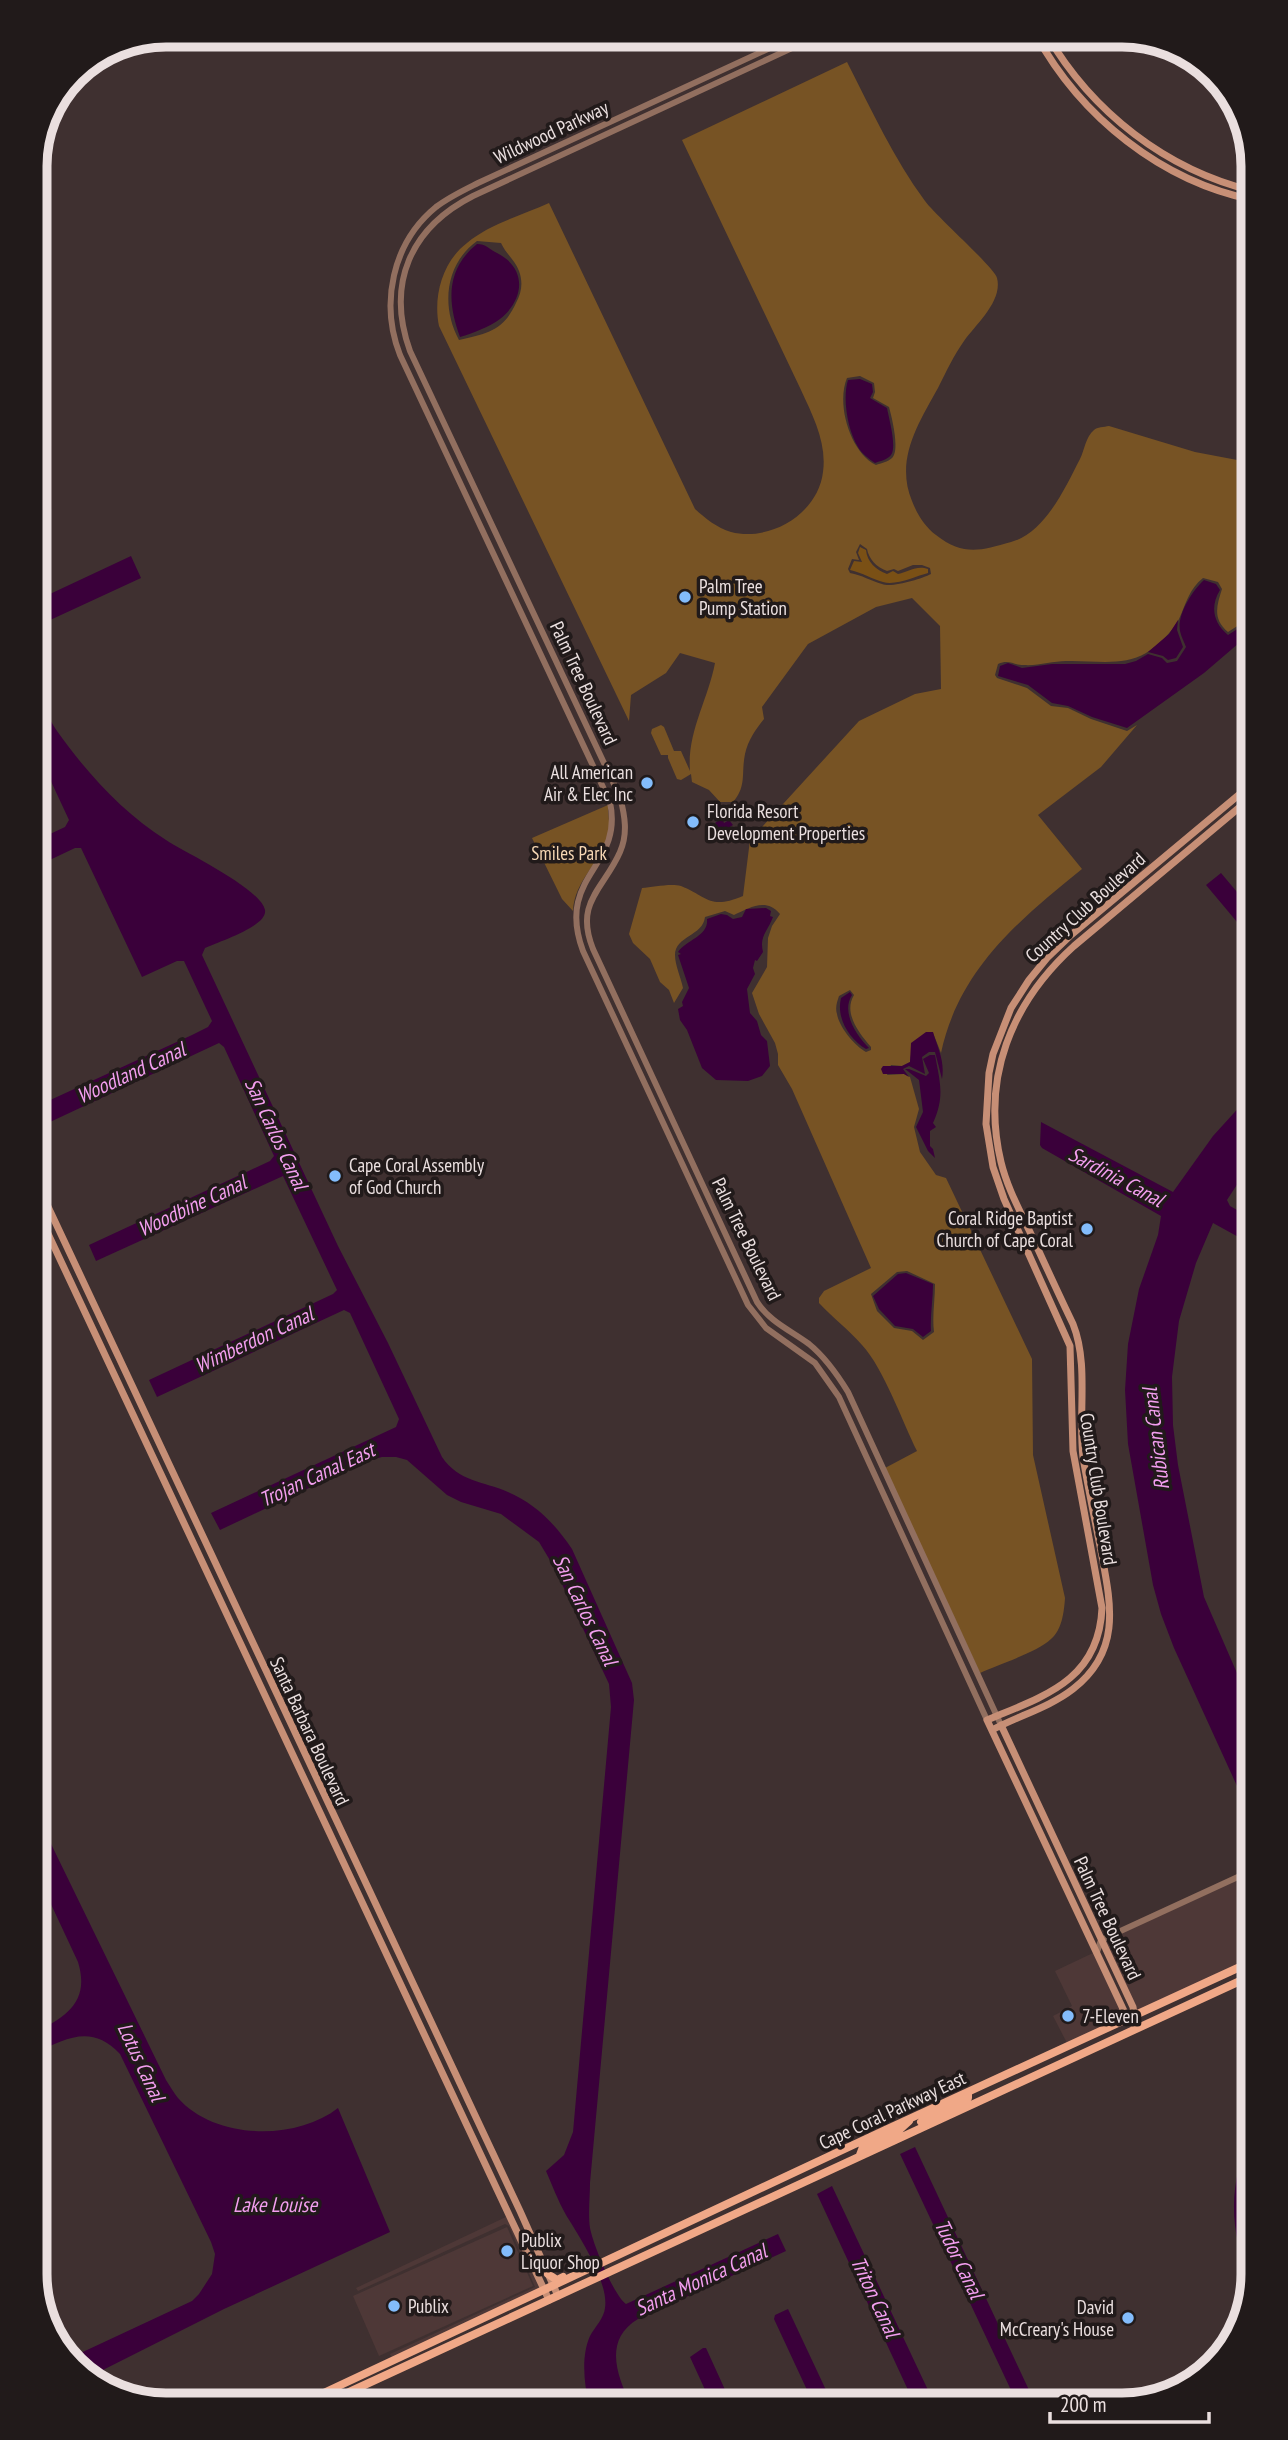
<svg xmlns="http://www.w3.org/2000/svg" width="1288" height="2440" font-family="'PT Sans Narrow',sans-serif">
	<style>
		.built { fill: #4e3837 }
		.green { fill: #775324; fill-rule: evenodd }
		.forest { fill: #7a5015 }
		.water { fill: #3a003a }
		.lines { fill: none; stroke-linecap: round; stroke-linejoin: round }
		.tertiary { stroke: #926f5f; stroke-width: 6 }
		.secondary { stroke: #c78f76; stroke-width: 7 }
		.primary { stroke: #f0a887; stroke-width: 8 }
		.poi-dot { fill: #83bcfb; stroke: #211a1a; stroke-width: 2.5 }
		.labels { text-anchor: middle; stroke-width: 7; stroke-linejoin: round; paint-order: stroke }
		.street-label { font-size: 19px; fill: #eadfdf; stroke: #211a1a }
		.poi-label { font-size: 19px; fill: #eadfdf; stroke: #211a1a; text-anchor: start }
		.park-label { font-size: 19px; fill: #f6d7b4; stroke: #211a1a }
		.water-label { font-size: 21px; font-style: italic; fill: #f39eef; stroke: #211a1a }
		.rim { fill: none; stroke: #eadfdf; stroke-width: 9 }
	</style>
	<rect width="100%" height="100%" fill="#3f3030"/>
	<path class="built" d="M1253,1873V1958L1136,2011L1105,1941Z
		M1093,1953L1125,2016L1067,2043L1053,2016L1072,2006L1055,1971Z
		M508,2216L541,2288L392,2358L390,2354L535,2287L509,2226L505,2224L358,2291L356,2288Z
		M507,2227L533,2286L379,2356L353,2296Z"/>
	<path class="green" d="M847,62C871,109 894,159 925,201C936,216 995,268 997,278C1003,301 976,324 964,341C954,355 946,372 938,388C918,424 895,460 912,501C917,514 925,527 936,535C963,556 980,551 1011,542C1045,533 1065,488 1080,459C1084,451 1086,436 1094,430C1097,427 1104,427 1109,426L1195,452L1253,463V616L1228,632C1212,619 1217,605 1222,589L1218,582L1203,578C1189,589 1186,604 1179,619C1172,632 1159,645 1146,653C1122,667 1093,660 1066,661C1053,661 1038,666 1024,665C1013,665 1009,659 998,664L995,675L997,678L1027,688L1051,706L1068,708L1091,719L1127,731L1137,725L1101,767L1038,815L1082,869C1019,920 959,969 941,1053L933,1033L911,1055L910,1062L902,1066L891,1065L887,1075L904,1074L910,1077L919,1109L914,1127L920,1152L936,1175L946,1178L1032,1359L1033,1455L1065,1598C1064,1612 1062,1630 1051,1639C1036,1653 999,1664 980,1673L885,1468L917,1451C902,1421 884,1369 862,1345C849,1330 833,1318 819,1303V1298L824,1291L871,1268L792,1089L778,1065V1054L775,1043L759,1014L752,993L767,967L768,938L772,926L780,914C766,897 749,908 734,915L725,911L705,917C703,936 675,936 675,955C675,965 681,978 683,988L674,1003L669,990L660,982L650,959L633,943L629,934L642,888C653,887 671,883 681,886C708,897 710,910 743,896L750,840L859,721L915,694L941,689L940,626L912,598L876,607L808,644L762,707L764,719C756,729 748,740 745,754C741,773 747,786 733,802H720L709,790L692,782L691,774L681,780L677,779L668,758V755H661L651,733L652,729L661,725L664,727L674,751H681L690,771C687,732 708,700 715,663L680,653L666,673L631,695L629,721L439,326C433,297 442,262 467,243C489,224 523,215 549,203L695,509C705,518 717,528 731,532C770,542 818,514 823,472C827,443 813,416 801,390L682,140ZM477,241L501,243C506,254 515,260 519,271C523,282 522,292 516,303C503,331 488,333 459,340C441,307 445,264 477,241ZM860,376L874,383L875,392L873,398L889,407C892,418 900,450 892,458C888,462 881,463 876,465C850,452 836,404 847,378ZM860,544L867,549C869,559 876,567 887,571L894,569L898,571L913,565H922L930,568L931,574C921,579 892,588 882,584C871,581 862,575 850,573L848,569L852,559L859,560L856,552ZM850,990L854,995C843,1013 859,1033 871,1047V1050L866,1052C855,1046 839,1027 837,1014C835,1008 837,1002 839,996ZM907,1271L935,1284C935,1301 932,1316 934,1332L923,1340L912,1331L894,1328L877,1311L871,1294L897,1272Z
		M608,805C608,814 610,825 609,833C602,862 574,880 573,911L562,899L532,838Z"/>
	<path class="forest" d="M860,547L866,550C867,562 876,570 887,574L893,571L898,574C909,572 916,565 928,569V573C916,576 896,586 883,582C872,579 863,573 850,570L854,561L862,562L858,553Z"/>
	<path class="water" d="M477,244C486,244 489,249 497,253C527,268 525,299 500,319C489,327 473,333 460,337C447,302 446,269 477,244Z
		M860,379L872,384L873,392L870,398L887,408C889,419 897,447 891,455C887,460 880,461 875,463C868,458 862,454 858,447C848,431 842,399 848,380Z
		M131,556L141,578L35,627V601Z
		M1204,580L1216,584L1220,590C1210,606 1213,623 1228,635L1253,619V631L1204,673L1127,728L1092,717L1068,706L1052,703L1028,685L998,676L1000,666L1008,663L1022,668L1052,664H1125L1136,661L1148,654L1162,658L1167,663L1177,661L1186,647C1184,642 1181,636 1180,631C1177,615 1192,591 1204,580Z
		M1178,620L1177,630L1183,647L1176,658L1168,660L1163,656L1148,652L1169,634Z
		M35,688C42,702 48,718 57,731C86,772 123,813 166,840C186,853 260,888 265,910C268,926 218,942 205,948L202,955L338,1246L388,1343L442,1457C459,1482 483,1481 508,1492C536,1504 555,1524 572,1549L632,1683L634,1700L590,2183C590,2197 588,2214 590,2228C593,2244 614,2296 626,2304L778,2234L786,2251L638,2319C603,2340 617,2376 631,2405H589C584,2383 581,2356 590,2336C595,2327 604,2318 605,2308C609,2282 579,2236 566,2215C558,2201 552,2185 546,2171L564,2155L573,2132L611,1707L609,1684L554,1567L539,1542L501,1514L461,1502L447,1495L407,1460L396,1457H382L364,1462L220,1530L211,1513L396,1427L399,1419L350,1313L344,1310L157,1397L149,1380L333,1294L337,1290L283,1176L96,1261L89,1245L270,1161L274,1156L224,1047L219,1043L35,1129V1107L192,1035L208,1027L212,1021L184,961H177L142,977L81,848H75L35,867V841L65,827L69,820L35,747Z
		M722,818L724,823L729,820L733,825L728,828L731,834L726,837L723,832L717,835L714,831L718,827L715,823Z
		M1221,873L1253,911V941L1206,885Z
		M766,908L771,911L770,916L773,917C768,931 759,936 763,952L757,961L755,960L753,968L755,974L747,989L750,1013L757,1021L761,1035L767,1041L770,1066L762,1076L748,1081L716,1080L702,1068L687,1030L680,1020L678,1009L683,1006L682,1002L689,988L678,955L681,954L678,952C686,940 709,936 707,919L721,914L727,915L733,919L742,917L746,909Z
		M850,992L852,995C841,1012 856,1035 869,1048L866,1049C849,1039 836,1018 841,998Z
		M926,1032H933C938,1049 945,1061 942,1079L935,1052H929L922,1057L925,1074L909,1066L903,1069L909,1077L904,1074H883L881,1069L883,1066H902L910,1062L911,1043Z
		M930,1055H935C940,1082 945,1097 933,1123L936,1127L930,1131V1146L933,1149L935,1158L928,1151L916,1127L923,1112L919,1080L905,1069H909L926,1076L929,1073L923,1059Z
		M1253,1092V1160L1227,1200L1230,1206L1253,1219V1245L1213,1223L1196,1263L1179,1321L1172,1377L1173,1425L1178,1465L1204,1597L1253,1710V1821L1174,1648L1161,1614L1153,1585L1128,1444L1125,1390L1128,1344L1139,1289L1158,1235L1161,1216L1042,1148L1040,1145L1041,1122L1173,1192L1213,1136Z
		M906,1273L933,1284C933,1301 930,1315 931,1331L923,1337L913,1329L895,1326L879,1309L873,1296L898,1274Z
		M35,1811L166,2080C170,2086 174,2093 178,2098C215,2140 296,2141 338,2108L390,2232L224,2309L89,2377L72,2357L192,2301L199,2294L212,2274L215,2254L211,2242L120,2054C92,2024 67,2038 35,2053V2032C67,2017 90,2001 78,1962L35,1870Z
		M1253,2129V2274L1251,2280C1227,2228 1229,2180 1253,2129Z
		M915,2147L1036,2405H1018L900,2154Z
		M832,2186L935,2405H915L817,2194Z
		M788,2309L833,2405H814L774,2319L775,2315Z
		M703,2348H706L732,2405H712L690,2357Z"/>
	<g class="lines">
		<path class="tertiary" d="M798,35L478,183C464,190 449,197 436,207C392,243 380,304 400,355L610,802C624,868 555,875 583,951L748,1305L766,1328L815,1363L839,1397L987,1720
			M820,35L473,196C410,228 386,284 410,351L620,797C625,816 628,834 620,852C604,889 574,902 593,949L757,1302C770,1322 790,1330 809,1344C825,1357 837,1374 848,1392L1001,1725
			M1097,1952L1101,1940L1253,1870"/>
		<path class="secondary" d="M1036,35C1081,117 1161,181 1253,200
			M1047,35C1092,112 1166,170 1253,191
			M35,1179L520,2211L558,2296
			M35,1206L549,2300
			M1001,1725L1133,2007L1135,2020
			M992,1730C1018,1716 1050,1707 1073,1689C1122,1651 1111,1604 1101,1551C1095,1520 1088,1488 1083,1457C1078,1414 1089,1364 1073,1324C1058,1293 1044,1262 1030,1232C1019,1209 1007,1187 1001,1162C981,1078 1011,1003 1074,946L1253,796
			M1136,2028L1124,2011L987,1720C1045,1696 1099,1680 1102,1608L1073,1451L1070,1346L1004,1199L993,1167L986,1124L989,1073L993,1054L1011,1008L1029,980L1047,958L1071,935L1253,783"/>
		<path class="primary" d="M921,2122L965,2100L968,2098V2092
			M860,2155L863,2147L898,2131L909,2121
			M548,2274L557,2280L563,2277
			M298,2405L885,2130L1253,1961
			M321,2405L1253,1975"/>
	</g>
	<g class="poi-dot">
		<circle cx="685" cy="597" r="7"/>
		<circle cx="647" cy="783" r="7"/>
		<circle cx="693" cy="822" r="7"/>
		<circle cx="335" cy="1176" r="7"/>
		<circle cx="1087" cy="1229" r="7"/>
		<circle cx="1068" cy="2016" r="7"/>
		<circle cx="507" cy="2251" r="7"/>
		<circle cx="394" cy="2306" r="7"/>
		<circle cx="1128" cy="2318" r="7"/>
	</g>
	<g class="labels">
		<g class="street-label">
			<text transform="translate(551 132) rotate(-25)" y="7">Wildwood Parkway</text>
			<text transform="translate(584 683) rotate(65)" y="7">Palm Tree Boulevard</text>
			<text transform="translate(1085 907) rotate(-42)" y="7">Country Club Boulevard</text>
			<text transform="translate(747 1239) rotate(64)" y="7">Palm Tree Boulevard</text>
			<text transform="translate(1099 1489) rotate(81)" y="7">Country Club Boulevard</text>
			<text transform="translate(310 1731) rotate(65)" y="7">Santa Barbara Boulevard</text>
			<text transform="translate(1108 1918) rotate(65)" y="7">Palm Tree Boulevard</text>
			<text transform="translate(892 2110) rotate(-25)" y="7">Cape Coral Parkway East</text>
		</g>
		<g class="poi-label">
			<text x="699" y="593">Palm Tree<tspan x="699" dy="22">Pump Station</tspan></text>
			<text x="633" y="779" text-anchor="end">All American<tspan x="633" dy="22">Air &amp; Elec Inc</tspan></text>
			<text x="707" y="818">Florida Resort<tspan x="707" dy="22">Development Properties</tspan></text>
			<text x="349" y="1172">Cape Coral Assembly<tspan x="349" dy="22">of God Church</tspan></text>
			<text x="1073" y="1225" text-anchor="end">Coral Ridge Baptist<tspan x="1073" dy="22">Church of Cape Coral</tspan></text>
			<text x="1082" y="2023">7-Eleven</text>
			<text x="521" y="2247">Publix<tspan x="521" dy="22">Liquor Shop</tspan></text>
			<text x="408" y="2313">Publix</text>
			<text x="1114" y="2314" text-anchor="end">David<tspan x="1114" dy="22">McCreary's House</tspan></text>
		</g>
		<g class="park-label">
			<text x="569" y="860">Smiles Park</text>
		</g>
		<g class="water-label">
			<text transform="translate(131 1073) rotate(-25)" y="7">Woodland Canal</text>
			<text transform="translate(276 1134) rotate(65)" y="7">San Carlos Canal</text>
			<text transform="translate(1116 1177) rotate(28)" y="7">Sardinia Canal</text>
			<text transform="translate(192 1206) rotate(-25)" y="7">Woodbine Canal</text>
			<text transform="translate(254 1340) rotate(-25)" y="7">Wimberdon Canal</text>
			<text transform="translate(1156 1439) rotate(-97)" y="7">Rubican Canal</text>
			<text transform="translate(317 1475) rotate(-25)" y="7">Trojan Canal East</text>
			<text transform="translate(585 1610) rotate(64)" y="7">San Carlos Canal</text>
			<text transform="translate(141 2062) rotate(65)" y="7">Lotus Canal</text>
			<text x="275" y="2212">Lake Louise</text>
			<text transform="translate(959 2259) rotate(64)" y="7">Tudor Canal</text>
			<text transform="translate(701 2280) rotate(-25)" y="7">Santa Monica Canal</text>
			<text transform="translate(875 2297) rotate(65)" y="7">Triton Canal</text>
		</g>
	</g>
	<path d="M0 0H1288V2440H0ZM166 47H1122A119 119 0 0 1 1241 166V2274A119 119 0 0 1 1122 2393H166A119 119 0 0 1 47 2274V166A119 119 0 0 1 166 47Z" fill="#211a1a" fill-rule="evenodd"/>
	<path class="rim" d="M166 47H1122A119 119 0 0 1 1241 166V2274A119 119 0 0 1 1122 2393H166A119 119 0 0 1 47 2274V166A119 119 0 0 1 166 47Z"/>
	<path d="M1050 2412v10h159v-10" fill="none" stroke="#eadfdf" stroke-width="3.5"/>
	<text x="1060" y="2412" font-size="21" fill="#eadfdf" stroke="#211a1a" stroke-width="5" paint-order="stroke">200 m</text>
</svg>
